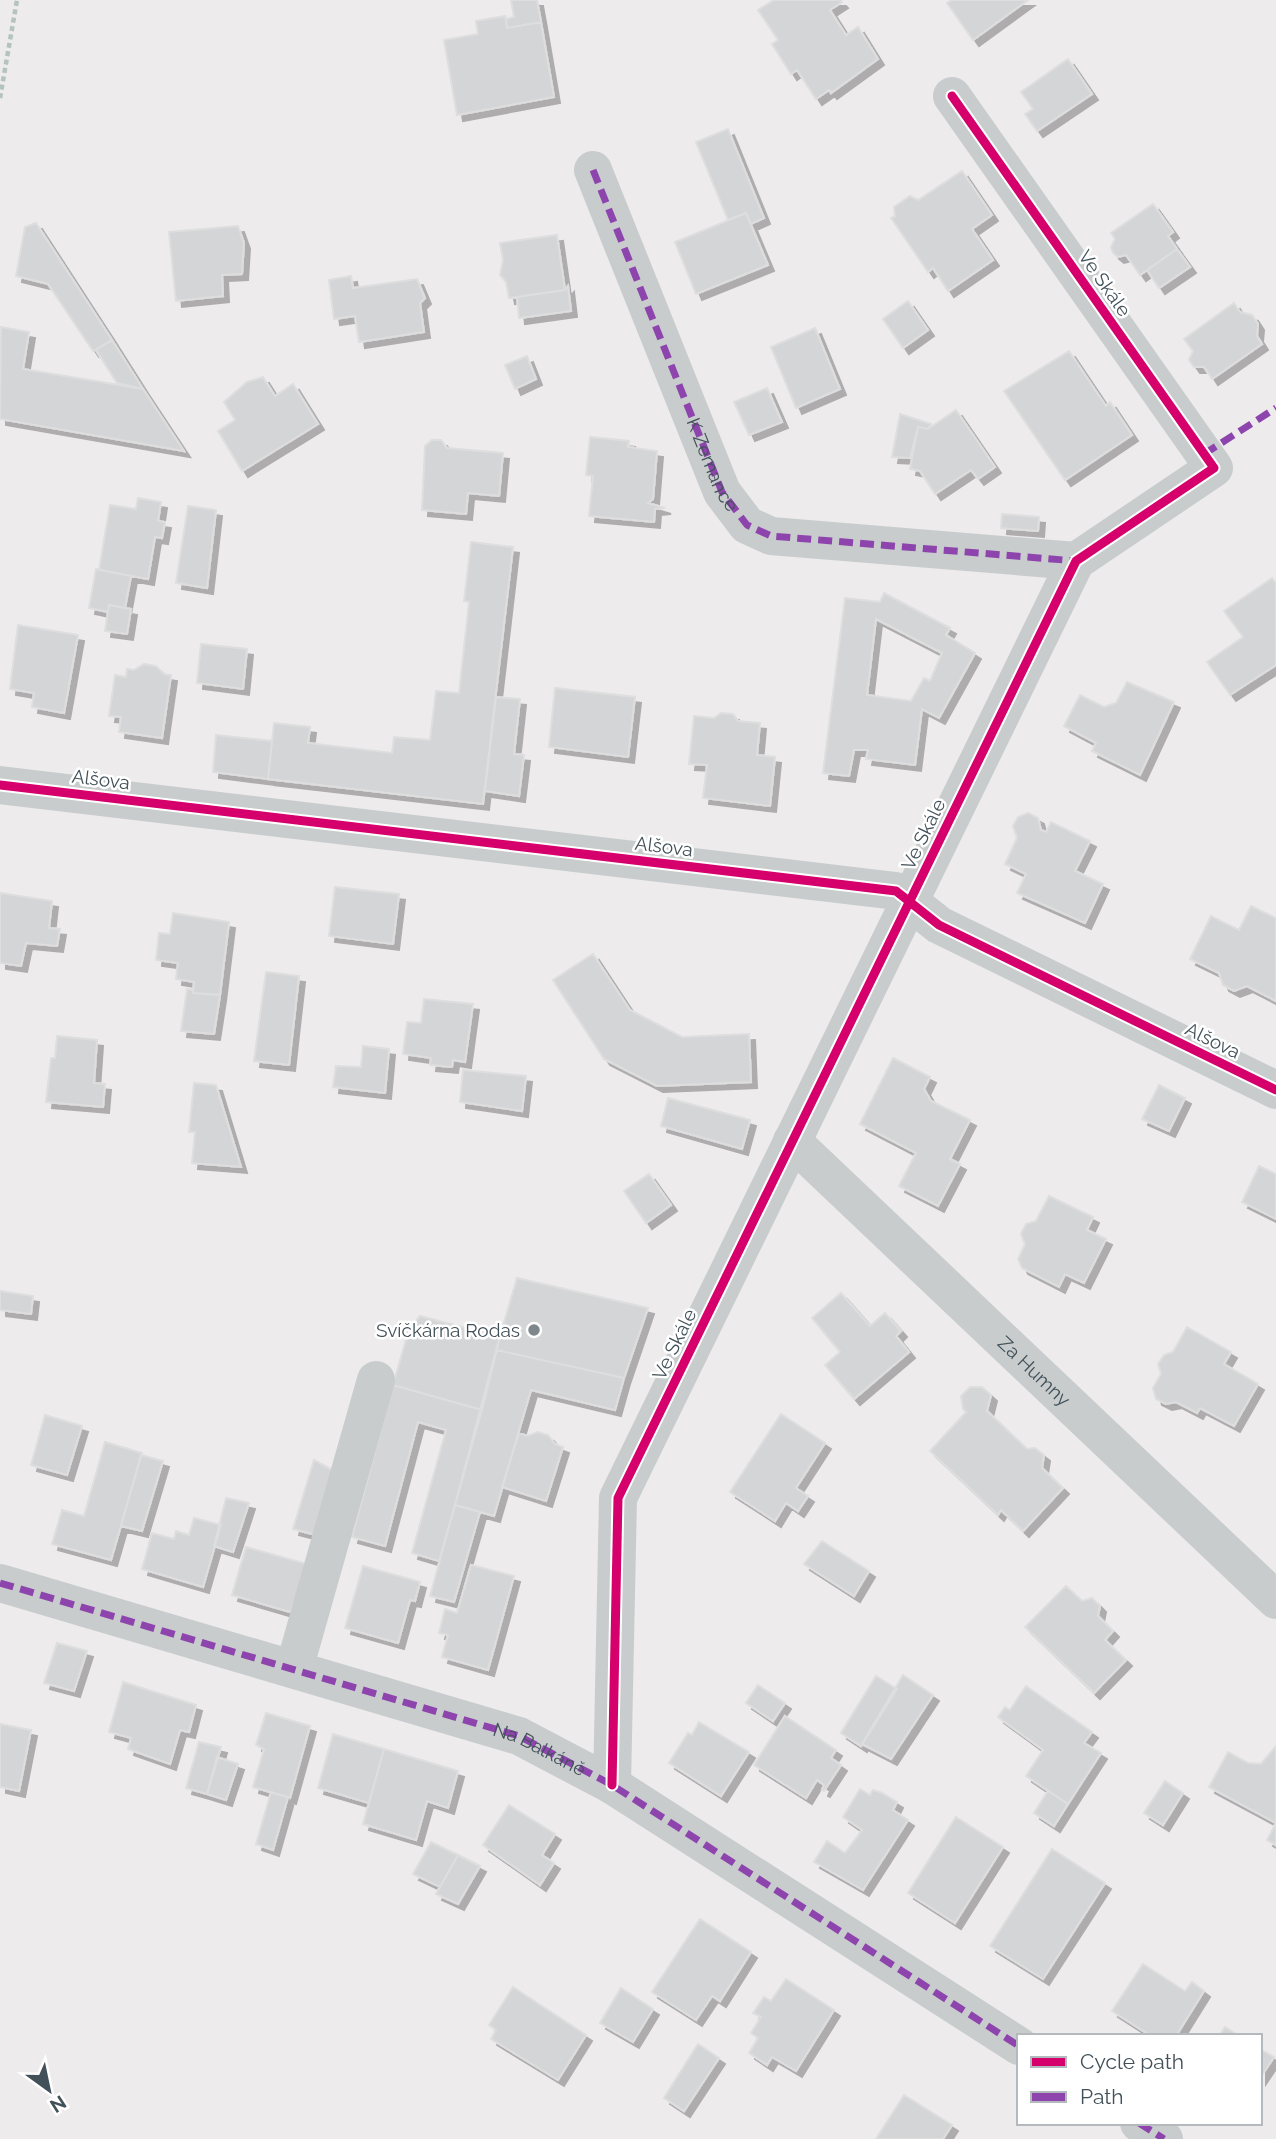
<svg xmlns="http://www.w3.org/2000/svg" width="1276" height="2139" font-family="Raleway,sans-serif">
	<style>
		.building { fill: #d4d5d7; stroke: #dededf; stroke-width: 2; fill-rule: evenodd; filter: url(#shadow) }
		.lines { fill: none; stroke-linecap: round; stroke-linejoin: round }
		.path { stroke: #b4c3bc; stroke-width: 4.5; stroke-dasharray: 5 3.5; stroke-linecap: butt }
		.minor { stroke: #c8cccd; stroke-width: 38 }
		.quiet { stroke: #8e44ad; stroke-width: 7; stroke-dasharray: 14 7; stroke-linecap: butt }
		.cycleway-casing { stroke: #fff; stroke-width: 13 }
		.cycleway { stroke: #d6006c; stroke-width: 9 }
		.poi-dot { fill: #7e878c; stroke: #fff; stroke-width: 2.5 }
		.labels { text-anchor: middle; stroke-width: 5; stroke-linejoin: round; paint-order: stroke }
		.street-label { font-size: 19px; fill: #425159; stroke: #fff }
		.poi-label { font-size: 19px; fill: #425159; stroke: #fff; text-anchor: end }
	</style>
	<defs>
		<filter id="shadow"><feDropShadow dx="6" dy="6" stdDeviation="0" flood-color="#0004"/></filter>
	</defs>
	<rect width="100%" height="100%" fill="#edebec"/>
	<path class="building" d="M511,0H537L541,22L507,28L506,19L514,17Z
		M774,0H840L842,2L830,10L846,35L858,27L878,59L831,93L829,90L816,99L797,70L791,74L772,44L778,40L758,10Z
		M952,0H1028L973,40L947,3Z
		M505,16L507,28L541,22L554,97L457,115L444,40L478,34L476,21Z
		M1068,59L1092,94L1037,131L1025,114L1033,109L1021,92Z
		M728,129L764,218L751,224L746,213L728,220L696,142Z
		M962,171L992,215L972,229L993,260L948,291L933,268L928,272L891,218L895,216L894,207L910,196L918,200Z
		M1153,204L1173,232L1168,236L1177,249L1140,275L1126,255L1118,257L1113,253L1111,247L1115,239L1111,233Z
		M746,213L768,265L696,294L675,242Z
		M36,223L112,340L93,351L48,284L16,276L25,227Z
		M238,226L244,243L242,274L222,275L223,296L176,301L169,232Z
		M557,235L565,290L509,298L506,282L500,275L503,260L500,243Z
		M1177,249L1190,267L1159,288L1147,270Z
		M351,276L353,288L417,279L425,298L420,303L424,332L359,342L355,316L334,319L329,280Z
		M568,286L571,311L519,318L517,297L565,290Z
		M908,301L928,330L903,348L883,319Z
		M1234,303L1240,312L1252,315L1258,324L1257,336L1262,344L1212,379L1204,367H1194L1189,360L1193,351L1184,339Z
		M1,327L29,332L23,369L143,389L184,451L0,419Z
		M815,328L840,389L796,408L771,347Z
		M112,340L143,389L117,383L96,350Z
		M1069,351L1106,406L1110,402L1132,435L1065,480L1004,391Z
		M527,356L536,379L515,389L505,365Z
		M263,377L275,396L293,384L318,424L242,471L218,431L235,420L224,402L247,382Z
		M767,388L782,422L749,435L734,402Z
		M956,410L995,467L978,479L971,470L935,494L920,471L910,469L918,427L928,429Z
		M900,414L931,424L928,429L918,427L910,458L892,457Z
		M590,437L629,441L628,447L657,451L653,499L648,503L665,508L655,509L654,522L589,516L593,476L586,475Z
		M432,440H441L447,448L503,453L499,496L468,493L466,514L422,510L425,446Z
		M138,498L161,502L158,521L165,522L162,538L155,537L148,579L99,570L110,505L136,509Z
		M188,506L216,510L207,588L176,583Z
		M1002,514L1039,517L1038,531L1001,528Z
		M471,542L513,547L483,804L268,779L274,723L310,727L308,743L392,753L394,737L430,740L436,691L459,693L469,602L464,601Z
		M96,569L131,576L125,608L109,605L108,612L89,608Z
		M1272,578L1276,583V665L1230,695L1207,662L1243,637L1224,611Z
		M884,593L950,628L946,635L975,653L939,718L922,709L915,765L866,759L868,750H854L849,776L823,773L845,598L880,602ZM876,619L942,653L930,681L924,678L911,701L867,695Z
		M109,605L131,609L127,634L105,631Z
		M18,625L78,635L64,713L32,707L34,693L10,689Z
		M201,644L247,649L243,689L197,683Z
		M144,664L156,666L164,674L171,675L162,738L119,732L121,717L109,716L115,675L126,677L127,669L134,670Z
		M1127,682L1174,702L1140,775L1092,751L1096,743L1064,726L1080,695L1104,707L1116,703Z
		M555,688L635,697L628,757L549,747Z
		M496,697L520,699L514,754L524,755L519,796L485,791Z
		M721,713L733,714L738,721L760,723L757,755L775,757L770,806L703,798L707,765L689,764L694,716L714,718Z
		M216,735L272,741L268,779L213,772Z
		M1028,813L1038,818L1041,830L1046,832L1051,822L1090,841L1075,871L1103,884L1085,923L1017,893L1026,874L1005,864L1017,838L1013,826L1018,817Z
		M335,887L399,894L393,944L329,936Z
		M0,893L52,901L49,928L60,929L57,946L26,943L21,966L0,963Z
		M1251,906L1276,918V1001L1247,986L1234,991L1223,985L1219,973L1190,959L1211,916L1239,930Z
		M173,913L229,922L220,995L193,993L194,982L176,979L178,963L156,960L159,933L170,934Z
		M593,954L630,1010L682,1037L749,1034L751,1082L657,1086L604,1059L553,980Z
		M266,972L299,976L289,1065L254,1061Z
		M187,989L193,990V993L220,995L214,1034L181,1031Z
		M424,999L473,1004L465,1062L453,1060L452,1067L430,1065L431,1058L403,1054L407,1022L421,1023Z
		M57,1036L97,1040L94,1083L105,1084L103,1107L46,1102L51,1058H55Z
		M363,1046L389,1049L385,1093L333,1087L336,1066L361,1067Z
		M893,1058L930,1077L924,1089L931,1101L970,1120L950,1159L960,1164L938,1206L899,1186L916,1153L860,1124Z
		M463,1070L526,1076L522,1111L460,1102Z
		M194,1083L216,1085L241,1167L192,1163L195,1132H189Z
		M1159,1085L1185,1098L1169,1131L1142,1119Z
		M668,1098L750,1120L742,1149L661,1126Z
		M1259,1166L1276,1174V1219L1242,1202Z
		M649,1174L671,1205L646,1223L624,1191Z
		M1049,1196L1093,1217L1087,1230L1106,1239L1084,1283L1065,1274L1059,1287L1022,1268L1018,1259L1025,1244L1021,1234L1026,1224L1036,1221Z
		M517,1278L648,1308L624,1378L496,1350Z
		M0,1291L33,1296L31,1314L0,1310Z
		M841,1293L870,1326L885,1313L901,1331L896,1336L909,1352L854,1399L825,1365L840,1352L812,1318Z
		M420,1316L500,1337L482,1410L393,1385L409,1329Z
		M1187,1327L1231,1352L1224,1364L1258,1384L1234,1426L1200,1408L1197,1413L1176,1402L1166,1404L1156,1399L1153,1388L1161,1374L1158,1364L1164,1355L1173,1352Z
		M496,1350L624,1378L615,1410L531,1390L494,1516L455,1505Z
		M393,1385L482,1410L439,1561L412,1553L446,1430L418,1422L385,1546L352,1537Z
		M970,1387H982L991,1395L987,1411L1027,1449L1035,1448L1044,1455L1042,1468L1063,1488L1023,1531L1001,1510L998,1515L930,1451L966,1412L963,1409L961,1396Z
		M781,1414L825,1443L796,1488L808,1496L798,1511L786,1503L775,1521L730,1492Z
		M45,1415L82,1426L67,1475L31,1465Z
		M538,1432L548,1435L555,1444L563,1447L546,1501L502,1487L519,1433L527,1436Z
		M105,1442L142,1453L111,1560L52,1544L62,1510L84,1516Z
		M141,1455L163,1461L142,1531L121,1526Z
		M314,1460L336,1472L316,1535L293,1529Z
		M226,1498L249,1503L233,1552L214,1546Z
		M455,1505L480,1512L454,1602L430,1596Z
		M194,1518L221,1525L203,1587L142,1569L152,1533L174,1539L176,1531L189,1535Z
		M822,1541L869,1571L854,1596L804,1564Z
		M246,1547L310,1565L290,1612L232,1595Z
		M471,1565L514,1576L488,1670L442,1657L448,1635L439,1633L445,1609L457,1613Z
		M363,1566L420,1582L415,1601L410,1600L398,1643L345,1628Z
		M1066,1586L1082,1601L1092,1598L1100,1606L1098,1616L1113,1631L1105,1640L1126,1660L1094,1693L1025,1627Z
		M57,1643L87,1651L74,1691L44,1683Z
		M903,1675L933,1695L891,1759L862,1744Z
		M876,1676L897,1689L861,1746L841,1733Z
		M123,1682L196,1705L189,1732L180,1730L170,1764L128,1749L131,1738L109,1732Z
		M758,1685L785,1703L773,1721L746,1703Z
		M1026,1686L1092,1732L1084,1743L1101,1753L1068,1804L1026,1776L1043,1750L998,1717L1005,1707L1010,1710Z
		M266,1713L310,1726L290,1798L253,1787L264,1749L256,1745Z
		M785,1716L836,1750L831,1758L841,1765L824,1791L822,1790L824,1785L817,1780L806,1798L754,1765Z
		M699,1722L749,1752L721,1796L669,1763L688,1733L692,1735Z
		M0,1724L31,1730L19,1791L0,1787Z
		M333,1734L384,1749L369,1803L318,1788Z
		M199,1742L221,1747L207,1794L186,1788Z
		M1276,1746V1823L1209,1787L1228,1752L1248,1763L1261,1764Z
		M384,1749L458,1771L448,1808L427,1801L416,1840L363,1824Z
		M217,1757L238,1764L226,1800L207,1794Z
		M1165,1781L1183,1793L1163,1825L1144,1813Z
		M860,1789L870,1795L873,1790L882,1793L897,1802L893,1810L908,1820L863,1890L814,1862L827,1841L845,1853L862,1830L843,1817Z
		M1048,1791L1068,1804L1054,1826L1034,1813Z
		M271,1792L288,1797L273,1850L256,1844Z
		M509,1805L555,1834L542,1855L554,1863L540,1885L483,1845Z
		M956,1817L1003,1847L955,1923L908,1893Z
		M1276,1823V1845L1267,1840Z
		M431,1842L458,1855L440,1887L413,1874Z
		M1052,1849L1105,1883L1043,1979L990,1946Z
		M458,1855L480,1866L458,1904L436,1894Z
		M700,1919L751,1952L720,2001L712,1996L696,2020L652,1992Z
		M1143,1964L1185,1991L1192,1982L1204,1991L1176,2036H1151L1112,2011Z
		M786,1979L834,2010L796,2071L772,2057L767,2065L749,2053L758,2038L751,2033L761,2017L753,2013L764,1997L771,2001Z
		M513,1987L586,2035L558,2080L491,2039L496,2030L489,2025Z
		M621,1988L653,2009L633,2042L600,2023Z
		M1225,2027L1239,2036H1219Z
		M698,2044L719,2058L684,2111L664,2098Z
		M1260,2049L1274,2057L1260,2078Z
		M904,2095L952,2125L943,2139H876Z"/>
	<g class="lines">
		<path class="path" d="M0,98L17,0"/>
		<g class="minor">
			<path id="s1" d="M593,170L722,492L747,525L771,536L1076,561"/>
			<path d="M0,785L896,891L939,925L1276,1090"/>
			<path id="s2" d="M792,1141L1276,1600"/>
			<path id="s3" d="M0,1583L519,1736L612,1785L1019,2046"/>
			<path d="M294,1669L376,1380"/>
			<path d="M612,1785L618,1498L1076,561L1214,468L952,96"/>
			<path d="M1139,2123L1164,2139"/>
		</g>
		<path class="quiet" d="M593,170L722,492L747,525L771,536L1076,561
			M1204,454L1276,408
			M0,1583L519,1736L612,1785L1019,2046
			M1139,2123L1164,2139"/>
		<defs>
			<path id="cycleway" d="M0,785L896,891L939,925L1276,1090
				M612,1785L618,1498L1076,561L1214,468L952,96"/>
		</defs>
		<use href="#cycleway" class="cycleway-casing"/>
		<use href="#cycleway" class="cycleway"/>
	</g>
	<circle class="poi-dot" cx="534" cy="1330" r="7"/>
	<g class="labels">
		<g class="street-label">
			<text transform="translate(1105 283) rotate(55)" y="7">Ve Skále</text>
			<text dy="7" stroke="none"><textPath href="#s1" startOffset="318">K Zemance</textPath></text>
			<text transform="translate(101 779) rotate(7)" y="7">Alšova</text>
			<text transform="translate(923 834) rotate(-64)" y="7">Ve Skále</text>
			<text transform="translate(664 846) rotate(7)" y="7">Alšova</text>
			<text transform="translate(1213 1040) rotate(26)" y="7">Alšova</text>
			<text transform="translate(674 1344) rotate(-64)" y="7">Ve Skále</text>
			<text dy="7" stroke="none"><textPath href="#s2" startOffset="334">Za Humny</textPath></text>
			<text dy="7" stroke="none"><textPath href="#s3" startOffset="565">Na Balkáně</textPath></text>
		</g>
		<g class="poi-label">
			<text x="520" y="1337">Svíčkárna Rodas</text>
		</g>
	</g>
	<rect x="1017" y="2034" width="245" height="91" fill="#ffffff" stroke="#b3b9bd" stroke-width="2"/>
	<rect x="1031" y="2057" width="35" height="10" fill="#d6006c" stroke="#b3b9bd" stroke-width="2"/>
	<text x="1080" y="2069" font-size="21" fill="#425159">Cycle path</text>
	<rect x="1031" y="2092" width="35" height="10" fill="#8e44ad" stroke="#b3b9bd" stroke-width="2"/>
	<text x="1080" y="2104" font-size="21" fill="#425159">Path</text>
	<g transform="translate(49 2090) rotate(147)" stroke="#ffffff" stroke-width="5" paint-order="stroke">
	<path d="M0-5L12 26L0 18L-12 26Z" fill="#425159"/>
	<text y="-10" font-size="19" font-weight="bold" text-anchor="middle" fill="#425159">N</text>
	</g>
</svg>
